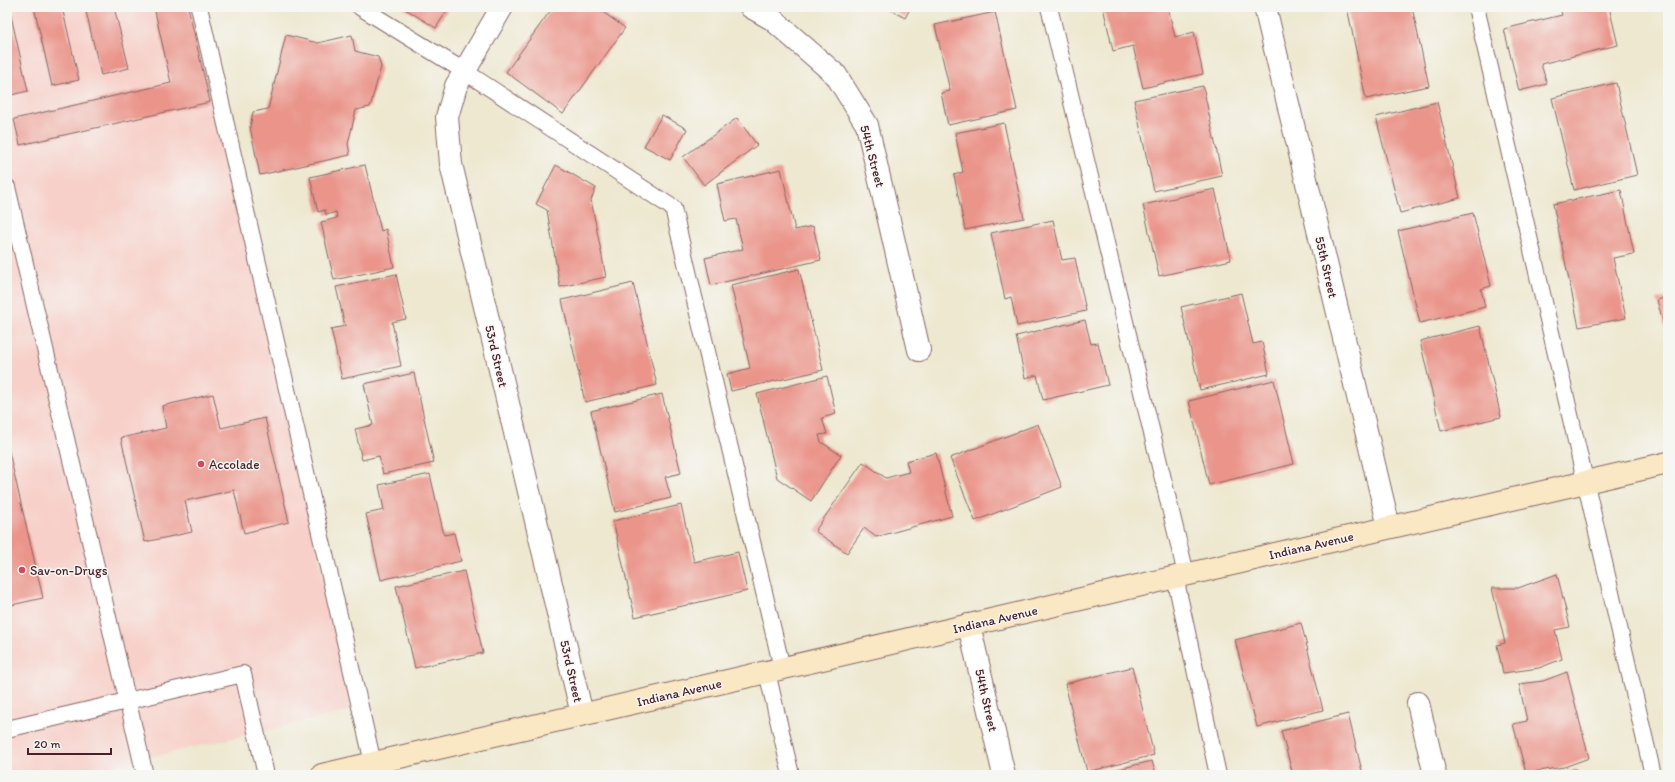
<svg xmlns="http://www.w3.org/2000/svg" width="1675" height="782" font-family="Itim,sans-serif">
	<style>
		.built { fill: #f7d0c9 }
		.building { fill: #ea948a }
		.lines { fill: none; stroke-linecap: round; stroke-linejoin: round }
		.service-casing { stroke: #836565; stroke-width: 18 }
		.minor-casing { stroke: #836565; stroke-width: 24 }
		.tertiary-casing { stroke: #836565; stroke-width: 24 }
		.secondary-casing { stroke: #836565; stroke-width: 24 }
		.service { stroke: #fff; stroke-width: 16 }
		.minor { stroke: #fff; stroke-width: 22 }
		.tertiary { stroke: #fff; stroke-width: 22 }
		.secondary { stroke: #fae7c3; stroke-width: 22 }
		.poi-dot { fill: #d1495b; stroke: #f6f6f2; stroke-width: 1.5 }
		.labels { text-anchor: middle; stroke-width: 3; stroke-linejoin: round; paint-order: stroke }
		.street-label { font-size: 13px; fill: #4a1f2b; stroke: #f6f6f2 }
		.poi-label { font-size: 13px; fill: #4a1f2b; stroke: #f6f6f2; text-anchor: start }
	</style>
	<rect width="100%" height="100%" fill="#f6f6f2"/>
	<filter id="ink" filterUnits="userSpaceOnUse"><feTurbulence type="fractalNoise" baseFrequency=".025" numOctaves="2"/><feDisplacementMap in="SourceGraphic" scale="8" xChannelSelector="R" yChannelSelector="G"/><feConvolveMatrix kernelMatrix="1 2 1 2 8 2 1 2 1" color-interpolation-filters="sRGB"/></filter>
	<filter id="wash" filterUnits="userSpaceOnUse"><feTurbulence type="fractalNoise" baseFrequency=".012" numOctaves="4" result="noise"/><feDisplacementMap in="SourceGraphic" scale="16" xChannelSelector="R" yChannelSelector="G"/><feGaussianBlur stdDeviation="0.9" result="paint"/><feColorMatrix in="noise" values="0 0 0 0 0 0 0 0 0 0 0 0 0 0 0 0 0 1.4 0 .05"/><feComposite in="paint" operator="in"/></filter>
	<g filter="url(#wash)">
		<rect width="100%" height="100%" fill="#eee8d0"/>
		<path class="built" d="M7,7H195L352,703L347,712L73,775H7Z"/>
		<g id="blocks">
			<path class="building" d="M7,7H9L28,91L7,96Z
				M34,7H62L79,80L52,86Z
				M85,7H114L129,68L101,75Z
				M154,7H188L210,102L20,145L14,119L171,83Z
				M402,7H449L436,28Z
				M553,7H596L625,28L563,114L506,72Z
				M886,7H911L905,18Z
				M1103,7H1168L1175,37L1194,32L1203,74L1143,88L1133,46L1113,51Z
				M1347,7H1412L1429,86L1366,99Z
				M1560,7H1609L1618,45L1541,64L1547,84L1519,91L1504,29L1562,15Z
				M995,12L1017,110L948,125L941,93L950,91L935,25Z
				M286,35L318,43L352,35L355,51L378,57L381,67L370,107L356,110L348,144L350,155L260,175L250,127L253,112L268,109Z
				M1616,83L1637,175L1574,190L1552,98Z
				M1203,86L1222,176L1154,191L1134,100Z
				M1437,102L1460,198L1400,213L1376,117Z
				M662,115L687,129L670,160L644,146Z
				M737,118L757,145L704,185L683,157Z
				M1004,123L1024,218L965,230L954,175L963,172L955,133Z
				M365,165L381,231L386,229L394,267L334,280L321,222L337,218L336,212L326,215L325,210L318,212L310,177Z
				M556,165L596,188L591,200L606,277L560,287L547,210L536,204Z
				M781,169L795,230L813,226L821,260L711,285L705,258L743,249L736,219L725,221L717,184Z
				M1215,189L1231,260L1159,276L1143,205Z
				M1621,190L1634,254L1613,258L1626,318L1579,327L1553,204Z
				M1473,213L1491,286L1481,289L1485,307L1420,323L1398,231Z
				M1053,220L1062,260L1075,258L1086,311L1017,326L1011,297L1005,299L991,233Z
				M799,269L823,370L731,391L727,374L750,368L731,285Z
				M396,274L406,319L392,322L401,366L342,379L331,329L345,326L336,287Z
				M633,283L657,385L585,402L562,300Z
				M1241,293L1253,344L1262,342L1269,374L1200,390L1181,307Z
				M1668,297V339L1657,300Z
				M1085,320L1091,344L1098,343L1108,385L1043,400L1037,375L1025,378L1016,336Z
				M1480,326L1501,417L1441,431L1420,341Z
				M414,373L434,463L383,474L379,456L362,460L355,429L373,425L364,384Z
				M827,376L836,414L822,418L827,434L819,435L821,442L841,455L811,501L777,478L757,394Z
				M1274,380L1294,464L1209,485L1189,401Z
				M213,394L221,428L265,418L289,522L244,533L234,490L185,501L192,532L145,542L121,438L166,428L162,406Z
				M662,394L681,473L665,477L671,498L615,512L591,411Z
				M1038,424L1062,487L975,521L950,458Z
				M7,443L43,598L7,606Z
				M936,453L952,516L876,537L864,528L847,553L815,531L863,462L886,478L909,472L906,461Z
				M430,474L444,535L454,533L461,561L381,580L366,514L384,510L379,485Z
				M681,505L694,562L738,552L747,591L635,617L613,521Z
				M464,571L483,653L415,668L396,586Z
				M1557,574L1570,627L1555,630L1562,659L1539,668L1503,673L1497,645L1505,643L1492,588H1518Z
				M1301,623L1323,710L1257,727L1235,640Z
				M1132,667L1154,755L1087,772L1065,684Z
				M1567,672L1589,758L1564,767L1526,773L1513,724L1527,721L1519,684L1543,681Z
				M1348,714L1363,775H1293L1281,731Z
				M1152,761L1156,775H1098V774Z
				M1576,769L1578,775H1562Z"/>
		</g>
	</g>
	<g filter="url(#ink)">
		<use href="#blocks" fill-opacity="0" stroke="#836565" stroke-width="1"/>
		<g class="lines">
			<defs>
				<path id="service" d="M199,7L373,763
					M360,7L464,71L673,208L782,668
					M1049,7L1186,574
					M1476,7L1653,775
					M7,187L145,775
					M1175,577L1218,775
					M767,672L791,775
					M7,729L243,674L266,775"/>
				<path id="minor" d="M502,7L456,86L447,117L451,164L582,714
					M751,7L772,19L836,75L867,125L919,350
					M1265,7L1389,527
					M1418,703L1435,775"/>
				<path id="tertiary" d="M969,625L1004,775"/>
				<path id="secondary" d="M322,775L1668,463"/>
			</defs>
			<use href="#service" class="service-casing"/>
			<use href="#minor" class="minor-casing"/>
			<use href="#tertiary" class="tertiary-casing"/>
			<use href="#secondary" class="secondary-casing"/>
			<use href="#service" class="service"/>
			<use href="#minor" class="minor"/>
			<use href="#tertiary" class="tertiary"/>
			<use href="#secondary" class="secondary"/>
		</g>
	</g>
	<g class="poi-dot">
		<circle cx="201" cy="464" r="4"/>
		<circle cx="22" cy="570" r="4"/>
	</g>
	<g class="labels">
		<g class="street-label">
			<text transform="translate(873 156) rotate(75)" y="5">54th Street</text>
			<text transform="translate(1327 267) rotate(77)" y="5">55th Street</text>
			<text transform="translate(497 356) rotate(77)" y="5">53rd Street</text>
			<text transform="translate(1311 545) rotate(-13)" y="5">Indiana Avenue</text>
			<text transform="translate(995 619) rotate(-13)" y="5">Indiana Avenue</text>
			<text transform="translate(572 671) rotate(77)" y="5">53rd Street</text>
			<text transform="translate(679 692) rotate(-13)" y="5">Indiana Avenue</text>
			<text transform="translate(987 700) rotate(77)" y="5">54th Street</text>
		</g>
		<g class="poi-label">
			<text x="209" y="469">Accolade</text>
			<text x="30" y="575">Sav-on-Drugs</text>
		</g>
	</g>
	<rect width="1675" height="782" fill="none" stroke="#f6f6f2" stroke-width="24"/>
	<path d="M28 748v6h83v-6" fill="none" stroke="#4a1f2b" stroke-width="2"/>
	<text x="34" y="748" font-size="12" fill="#4a1f2b" stroke="#f6f6f2" stroke-width="3" paint-order="stroke">20 m</text>
</svg>
